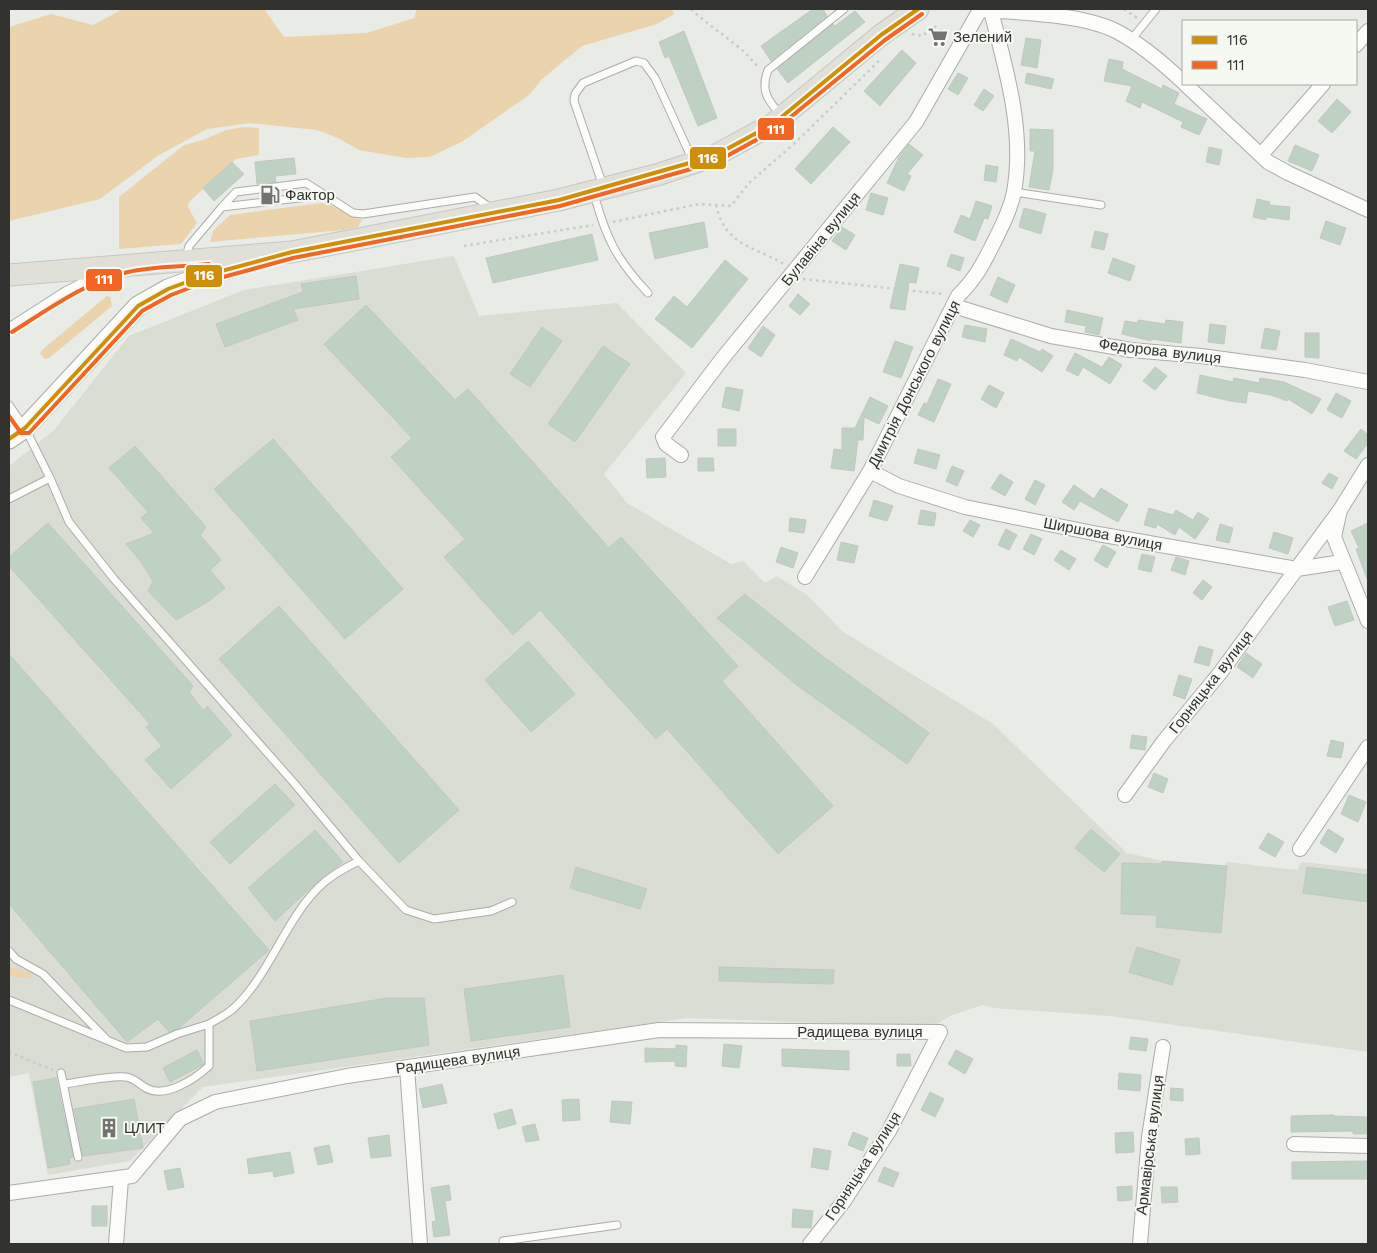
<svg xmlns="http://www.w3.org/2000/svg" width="1377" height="1253" font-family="'Work Sans',sans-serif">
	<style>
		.built { fill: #d9ddd4 }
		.green { fill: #ebd3ad }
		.building { fill: #bfd1c2; stroke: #c4c6c3 }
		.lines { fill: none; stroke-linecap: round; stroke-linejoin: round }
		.lane-casing { stroke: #abadaa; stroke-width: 9 }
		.street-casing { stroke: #abadaa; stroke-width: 16 }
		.secondary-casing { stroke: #abadaa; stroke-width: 21 }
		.primary-casing { stroke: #c6c7c5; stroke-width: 23 }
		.path { stroke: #c9cac9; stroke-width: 2.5; stroke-dasharray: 2.5 4; stroke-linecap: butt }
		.lane { stroke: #fcfcfb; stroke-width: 7 }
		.street { stroke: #fcfcfb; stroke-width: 14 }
		.secondary { stroke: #fcfcfb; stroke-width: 19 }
		.primary { stroke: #e0dfd8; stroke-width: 21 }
		.bus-1-casing { stroke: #f6f9f2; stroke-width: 8 }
		.bus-2-casing { stroke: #f6f9f2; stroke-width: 8 }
		.bus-1 { stroke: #d08f0a; stroke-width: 4 }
		.bus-2 { stroke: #f26522; stroke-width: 4 }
		.labels { text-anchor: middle; stroke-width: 4; stroke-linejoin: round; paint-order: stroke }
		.poi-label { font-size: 15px; fill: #323331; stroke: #f6f9f2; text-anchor: start }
		.street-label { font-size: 15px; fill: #323331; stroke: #f6f9f2 }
		.line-badge { stroke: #f6f9f2; stroke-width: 2 }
		.badge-label { font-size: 14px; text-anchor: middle; font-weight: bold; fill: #fff }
	</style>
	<rect width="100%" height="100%" fill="#e9ebe6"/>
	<path class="built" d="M454,256L479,316L617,303L686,373L604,474L627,503L731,564L743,561L765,583L777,576L807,595L842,631L993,724L1127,853L1162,861L1226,866L1227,862L1297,870L1301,862L1368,869V1052L1110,1016L994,1008L983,1005L952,1015L932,1027L687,1018L203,1087L130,1161L48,1175L29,1073L9,1077V466L54,430L129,336L244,290Z"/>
	<path class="green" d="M123,9H264L284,37L367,33L414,18L417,9H672L674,14L657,24L582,46L542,79L529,95L463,141L430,157L406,158L359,150L338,138L317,130L250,123L207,129L159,155L100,199L9,221V27L51,14L93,25Z
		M244,127L259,128V155L236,159L189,202L188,207L197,223L181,244L119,249V197L184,145L203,140L226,130Z
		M321,203L330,205L362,220L358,227L343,230L210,242L213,231L230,215Z
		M107,296L110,297L112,306L49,358L45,359L40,354L42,350Z
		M9,967L30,972L32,976L28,978L9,976Z"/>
	<path class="building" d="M813,9H823L827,16L771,61L761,46Z
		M855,11L865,22L788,83L777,69L833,24L835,26Z
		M684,31L717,118L698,126L669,56L665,58L659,42Z
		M1026,38L1041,40L1037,68L1021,65Z
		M902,50L916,63L880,106L864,91Z
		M1109,59L1123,62L1122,69L1162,89L1163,85L1179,93L1174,104L1207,119L1199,135L1181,127L1183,122L1142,102L1140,108L1126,101L1132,86L1104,81Z
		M958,73L968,78L958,95L948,89Z
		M1027,73L1054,79L1051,89L1025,83Z
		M984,89L994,96L983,111L974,105Z
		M1337,99L1351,112L1332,133L1318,121Z
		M833,127L850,142L811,184L795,169Z
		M1030,129L1053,130V170L1049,190L1029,187L1035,151H1030Z
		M909,144L923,155L907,174L911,176L904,191L887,183L899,157Z
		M1295,145L1319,155L1312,171L1288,161Z
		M1209,147L1222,150L1219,165L1206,162Z
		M294,158L296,174L275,176L276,182L257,184L255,162Z
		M232,162L244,174L214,201L203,188Z
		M986,165L998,167L996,182L984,180Z
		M871,193L888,198L883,215L866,210Z
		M1257,199L1270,202L1269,205L1290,207L1289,220L1266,217V220L1253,217Z
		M976,201L992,206L988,219L984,218L975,241L954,232L961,215L970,219Z
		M1024,208L1046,214L1041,234L1019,227Z
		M1326,221L1346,228L1340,245L1320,238Z
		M704,222L708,247L655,259L649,233Z
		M842,227L855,235L846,250L832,241Z
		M1095,231L1108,234L1104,250L1091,247Z
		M592,234L598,260L493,283L486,258Z
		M951,254L964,258L960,271L947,266Z
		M1113,258L1135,266L1130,281L1108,273Z
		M725,260L748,279L692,348L655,319L674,296L687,307Z
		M900,264L919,268L916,283L909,282L905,310L890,308Z
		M356,276L359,299L293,309L298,320L225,347L216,324L303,292L301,284Z
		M998,277L1015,285L1007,303L990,295Z
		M798,294L810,304L800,315L789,306Z
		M366,305L455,400L468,389L609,548L621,537L738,666L722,681L833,806L778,854L667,729L656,739L540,610L513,635L444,557L465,539L391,457L412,438L324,344Z
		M1067,310L1103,318L1099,335L1085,332L1086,326L1065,322Z
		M1138,320L1165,324L1166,320L1183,322L1181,343L1151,339V341L1122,334L1125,321L1138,323Z
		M1210,324L1226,326L1224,344L1208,342Z
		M965,325L987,329L985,342L962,337Z
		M763,326L775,335L761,357L748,348Z
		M542,327L562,341L530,387L510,374Z
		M1265,328L1280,331L1276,350L1261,348Z
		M1305,333H1319V358L1305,357Z
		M1011,339L1040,352L1042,349L1053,356L1042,372L1019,357L1017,361L1004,355Z
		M895,341L913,347L901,378L883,372Z
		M603,346L630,364L575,442L548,424Z
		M1075,353L1102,367L1109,357L1122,365L1110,384L1083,367L1078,376L1066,370Z
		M1155,367L1167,376L1155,390L1143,381Z
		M1200,375L1233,382L1234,378L1259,383L1260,378L1284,382L1321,399L1312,414L1288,399L1287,401L1271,395L1248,391L1246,403L1230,401L1197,393Z
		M938,379L951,384L934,422L918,415L924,403L927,404Z
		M989,385L1004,393L996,408L981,399Z
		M726,387L743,390L739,411L722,407Z
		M1336,393L1351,401L1342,418L1327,410Z
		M870,397L888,406L879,424L864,417L863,440H858L854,471L831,468L834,449L842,450V428H855Z
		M718,429H736V446H718Z
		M1361,429L1368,435V443L1356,459L1344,451Z
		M273,439L403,589L345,639L214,489Z
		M135,446L206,527L200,535L221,560L210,570L225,588L209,601L176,620L148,591L153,582L142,563L126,544L154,533L141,518L148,512L109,468Z
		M918,449L940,455L936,469L914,463Z
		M665,458L666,477L647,478L646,459Z
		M698,458H713L714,471H698Z
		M952,466L964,471L957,486L946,481Z
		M1329,473L1338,478L1332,489L1322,483Z
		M1000,474L1013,482L1005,496L991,488Z
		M1035,480L1045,485L1035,505L1025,499Z
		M1074,485L1094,499L1101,488L1128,505L1118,522L1080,501L1074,510L1062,502Z
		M874,500L893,506L887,521L869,516Z
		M1149,508L1173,515L1176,510L1193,520L1198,512L1209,519L1195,539L1179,527L1175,535L1157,524L1156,528L1144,525Z
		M921,510L936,513L934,526L918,524Z
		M790,518L806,520L804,533L789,531Z
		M970,520L980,525L973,537L963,531Z
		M48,523L193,686L189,692L204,711L207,706L232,735L171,789L145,760L162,746L146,727L150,724L9,566V557Z
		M1368,523V579H1367L1356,549L1359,548L1351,531Z
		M1220,524L1233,528L1229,543L1216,540Z
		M1006,529L1017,535L1009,550L998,545Z
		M1274,532L1293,538L1288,554L1269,548Z
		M1031,534L1042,539L1034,555L1023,549Z
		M841,542L858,546L854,563L837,560Z
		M1103,545L1116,552L1107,568L1094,560Z
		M781,547L798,553L793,568L776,562Z
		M1061,550L1076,559L1069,570L1054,560Z
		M1142,554L1155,557L1151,572L1138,569Z
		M1176,557L1189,561L1185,575L1171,570Z
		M1203,580L1212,587L1202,600L1193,593Z
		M745,594L821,655L929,733L907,764L798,686L717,618Z
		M1347,601L1354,620L1335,626L1328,607Z
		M279,606L459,810L399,863L219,659Z
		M528,641L575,694L531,732L485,680Z
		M1199,646L1213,650L1209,666L1194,662Z
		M1246,653L1262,664L1253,678L1237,667Z
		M9,654L269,950L179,1028L169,1032L158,1019L127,1042L9,904Z
		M1179,675L1192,679L1185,699L1173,695Z
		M1132,735L1147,737L1145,750L1130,748Z
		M1331,740L1344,743L1341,758L1327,756Z
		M1154,773L1168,779L1163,793L1148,787Z
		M275,784L295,805L230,864L210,842Z
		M1349,795L1366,802L1358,822L1341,814Z
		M1091,829L1120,854L1104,872L1075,848Z
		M1328,829L1344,839L1336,853L1320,843Z
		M315,830L343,862L319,880L275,921L248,888Z
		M1268,833L1284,842L1275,857L1259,848Z
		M1162,861L1227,866L1221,933L1156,927L1157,915L1121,914L1122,863L1161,864Z
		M576,867L647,889L640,909L570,888Z
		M1307,867L1368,875V902L1303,893Z
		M1137,947L1180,960L1172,985L1129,972Z
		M719,967L834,970L833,984L719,981Z
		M563,975L570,1027L471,1041L464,989Z
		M387,998H424L429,1045L257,1071L250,1021Z
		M1131,1037L1148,1039L1146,1051L1129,1049Z
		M724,1044L742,1046L739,1068L722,1066Z
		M676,1045L687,1046L686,1067L675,1066V1061L645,1062V1048L676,1049Z
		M782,1049L849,1051V1070L782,1066Z
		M197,1050L204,1064L170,1082L163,1068Z
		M956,1050L973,1059L965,1074L948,1064Z
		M897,1054H910L911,1066H897Z
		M1119,1073L1141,1075L1140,1091L1118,1089Z
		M56,1078L73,1157L69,1158L70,1164L48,1168L33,1082Z
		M442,1084L447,1103L423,1108L419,1089Z
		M1171,1088L1183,1089V1101L1170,1100Z
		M930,1092L944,1099L935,1117L921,1110Z
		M134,1099L143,1148L83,1156L74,1109Z
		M579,1099L580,1120L563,1121L562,1100Z
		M612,1101L632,1102L630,1124L610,1122Z
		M512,1109L516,1124L498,1129L494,1114Z
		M1334,1115V1116L1368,1117V1134H1353V1131L1291,1132V1116Z
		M535,1124L539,1140L526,1142L522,1127Z
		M853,1132L868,1138L863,1151L848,1145Z
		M1133,1132L1134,1152L1116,1153L1115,1133Z
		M389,1135L391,1156L371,1158L368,1138Z
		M1199,1138L1200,1154L1186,1155L1185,1139Z
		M329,1145L333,1162L318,1165L314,1148Z
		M814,1148L831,1151L828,1170L811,1167Z
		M290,1152L294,1173L274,1177L273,1171L249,1174L247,1159Z
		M1368,1161V1179H1292V1162Z
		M884,1167L899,1173L893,1187L878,1181Z
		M180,1168L184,1187L168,1190L164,1171Z
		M449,1185L451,1200L445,1201L450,1235L434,1237L432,1222L436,1221L431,1188Z
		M1132,1186V1200L1118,1201L1117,1187Z
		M1161,1187H1177L1178,1202L1162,1203Z
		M92,1206H107V1226H92Z
		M793,1209L813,1211L811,1228L792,1227Z"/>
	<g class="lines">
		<defs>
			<path id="lane" d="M1131,40L1156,9
				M781,116C768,100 760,91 768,70L844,9
				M603,186L574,101L575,94L583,83L636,61L644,63L655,78L693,161
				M1014,192L1101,205
				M594,194C606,238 616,259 648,293
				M222,207L236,192L306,183L325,195
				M186,257L189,246L222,207L325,195L353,213L363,214L475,197L492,209
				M9,327L65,291L97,275
				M9,405L25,428L50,478L9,499
				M50,478L69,522L114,579L294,783L359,861L406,910L434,919L491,911L512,902
				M9,951L16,959L43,974L107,1040
				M9,1000L126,1048L147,1047L177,1034L209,1024V1066C195,1079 165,1099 146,1088C139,1084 134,1078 126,1077C111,1075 80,1082 64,1084
				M209,1024C218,1019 228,1014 235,1007C269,975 285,921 318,888C330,876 344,868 359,861
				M61,1073L78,1157
				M503,1244V1241L617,1225"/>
			<path id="street" d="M984,10C1022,13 1082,14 1116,31C1141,44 1163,63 1183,82
				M1356,45L1368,31
				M1185,84L1268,162L1288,173L1368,210
				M1261,155L1323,84
				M954,306L1051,336L1131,350L1201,356L1305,370L1368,382
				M681,455L666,444L663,437L722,359L916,122L980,10
				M1368,465L1340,510L1334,537L1368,621
				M870,471L899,486L965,507L1098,534L1297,569L1342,562
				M805,577L870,471L958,296C975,279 982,266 992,246C1001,228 1010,211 1014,192C1025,132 1006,69 991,11
				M1125,795L1164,741L1220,673L1340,510
				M1300,849L1368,747
				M407,1068L420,1244
				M1294,1144L1368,1146
				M9,1193L132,1176L180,1119L215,1102L347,1076L659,1030L940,1032L889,1131L844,1201L810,1244
				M116,1244L121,1179
				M1140,1244L1149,1137L1163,1047"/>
			<path id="secondary" d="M9,439L25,428L138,306L168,289L203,276L255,261"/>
			<path id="primary" d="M9,275L292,252L559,200L660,174L714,156L773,124L881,35L918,9"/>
		</defs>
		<use href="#lane" class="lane-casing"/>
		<use href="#street" class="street-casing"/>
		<use href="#secondary" class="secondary-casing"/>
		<use href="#primary" class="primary-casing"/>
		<path class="path" d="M691,9C713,30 739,43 758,67
			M1124,9L1137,18
			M912,34L923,36L931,27H935L949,35
			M716,205C726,246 751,245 784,264
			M613,222L699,204L731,206L749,183L796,142L882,58
			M464,246L593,225
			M803,279L944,294
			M9,1052L53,1070"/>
		<use href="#lane" class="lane"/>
		<use href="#street" class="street"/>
		<use href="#secondary" class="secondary"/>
		<use href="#primary" class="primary"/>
		<defs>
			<path id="bus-1" d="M9,439L25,428L138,306L168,289L203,276L292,252L559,200L714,156L773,124L881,35L918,9"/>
			<path id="bus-2" d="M12,332C49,309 85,282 128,272C153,266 182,267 209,264
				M9,416L21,433H29L142,311L171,295L205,282L293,258L560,206L716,162L776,129L885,40L922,14"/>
		</defs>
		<use href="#bus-1" class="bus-1-casing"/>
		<use href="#bus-2" class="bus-2-casing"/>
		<use href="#bus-1" class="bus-1"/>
		<use href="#bus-2" class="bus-2"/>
	</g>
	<defs>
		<symbol id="supermarket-bare" viewBox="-9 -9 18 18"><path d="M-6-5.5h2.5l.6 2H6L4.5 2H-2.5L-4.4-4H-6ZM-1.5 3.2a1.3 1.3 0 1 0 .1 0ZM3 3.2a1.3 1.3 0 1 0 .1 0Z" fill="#727370" stroke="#f6f9f2" stroke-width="2.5" paint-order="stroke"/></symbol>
		<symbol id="fuel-bare" viewBox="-9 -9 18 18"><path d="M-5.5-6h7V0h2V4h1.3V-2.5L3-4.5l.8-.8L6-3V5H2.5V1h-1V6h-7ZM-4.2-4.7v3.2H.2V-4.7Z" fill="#727370" stroke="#f6f9f2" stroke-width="2.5" paint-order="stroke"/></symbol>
		<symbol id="building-bare" viewBox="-9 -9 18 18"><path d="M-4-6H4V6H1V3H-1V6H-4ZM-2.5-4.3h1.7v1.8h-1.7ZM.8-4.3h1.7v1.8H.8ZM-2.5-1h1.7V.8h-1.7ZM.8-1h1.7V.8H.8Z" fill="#727370" stroke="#f6f9f2" stroke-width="2.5" paint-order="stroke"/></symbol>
	</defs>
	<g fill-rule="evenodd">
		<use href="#supermarket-bare" x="924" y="23" width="28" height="28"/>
		<use href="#fuel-bare" x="256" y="181" width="28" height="28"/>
		<use href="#building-bare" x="95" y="1114" width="28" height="28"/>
	</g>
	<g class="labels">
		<g class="poi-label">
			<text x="953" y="42">Зелений</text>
			<text x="285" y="200">Фактор</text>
			<text x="124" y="1133">ЦЛИТ</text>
		</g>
		<g class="street-label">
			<text transform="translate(821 239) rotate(-51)" y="5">Булавіна вулиця</text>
			<text transform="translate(1160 351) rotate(7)" y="5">Федорова вулиця</text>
			<text transform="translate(914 384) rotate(-63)" y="5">Дмитрія Донського вулиця</text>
			<text transform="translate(1103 534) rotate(11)" y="5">Ширшова вулиця</text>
			<text transform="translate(1211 682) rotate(-52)" y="5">Горняцька вулиця</text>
			<text x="860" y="1037">Радищева вулиця</text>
			<text transform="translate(458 1060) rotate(-8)" y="5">Радищева вулиця</text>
			<text transform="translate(1150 1145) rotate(-83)" y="5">Армавірська вулиця</text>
			<text transform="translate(863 1166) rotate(-57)" y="5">Горняцька вулиця</text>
		</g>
	</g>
	<g class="line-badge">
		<rect x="757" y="117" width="38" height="24" rx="5" fill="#f26522"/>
		<rect x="689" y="146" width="38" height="24" rx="5" fill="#d08f0a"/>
		<rect x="185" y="264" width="38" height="24" rx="5" fill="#d08f0a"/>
		<rect x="85" y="268" width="38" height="24" rx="5" fill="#f26522"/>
	</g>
	<g class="badge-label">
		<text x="776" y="134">111</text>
		<text x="708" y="163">116</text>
		<text x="204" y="280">116</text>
		<text x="104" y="284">111</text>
	</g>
	<rect width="1377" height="1253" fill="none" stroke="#323331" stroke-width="20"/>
	<rect x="1182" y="20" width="175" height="65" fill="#f6f9f2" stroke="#a8aaa5"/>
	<rect x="1192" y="36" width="25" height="8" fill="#d08f0a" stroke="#a8aaa5"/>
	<text x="1227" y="45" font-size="15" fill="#323331">116</text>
	<rect x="1192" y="61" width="25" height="8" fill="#f26522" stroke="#a8aaa5"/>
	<text x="1227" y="70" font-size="15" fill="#323331">111</text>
</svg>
